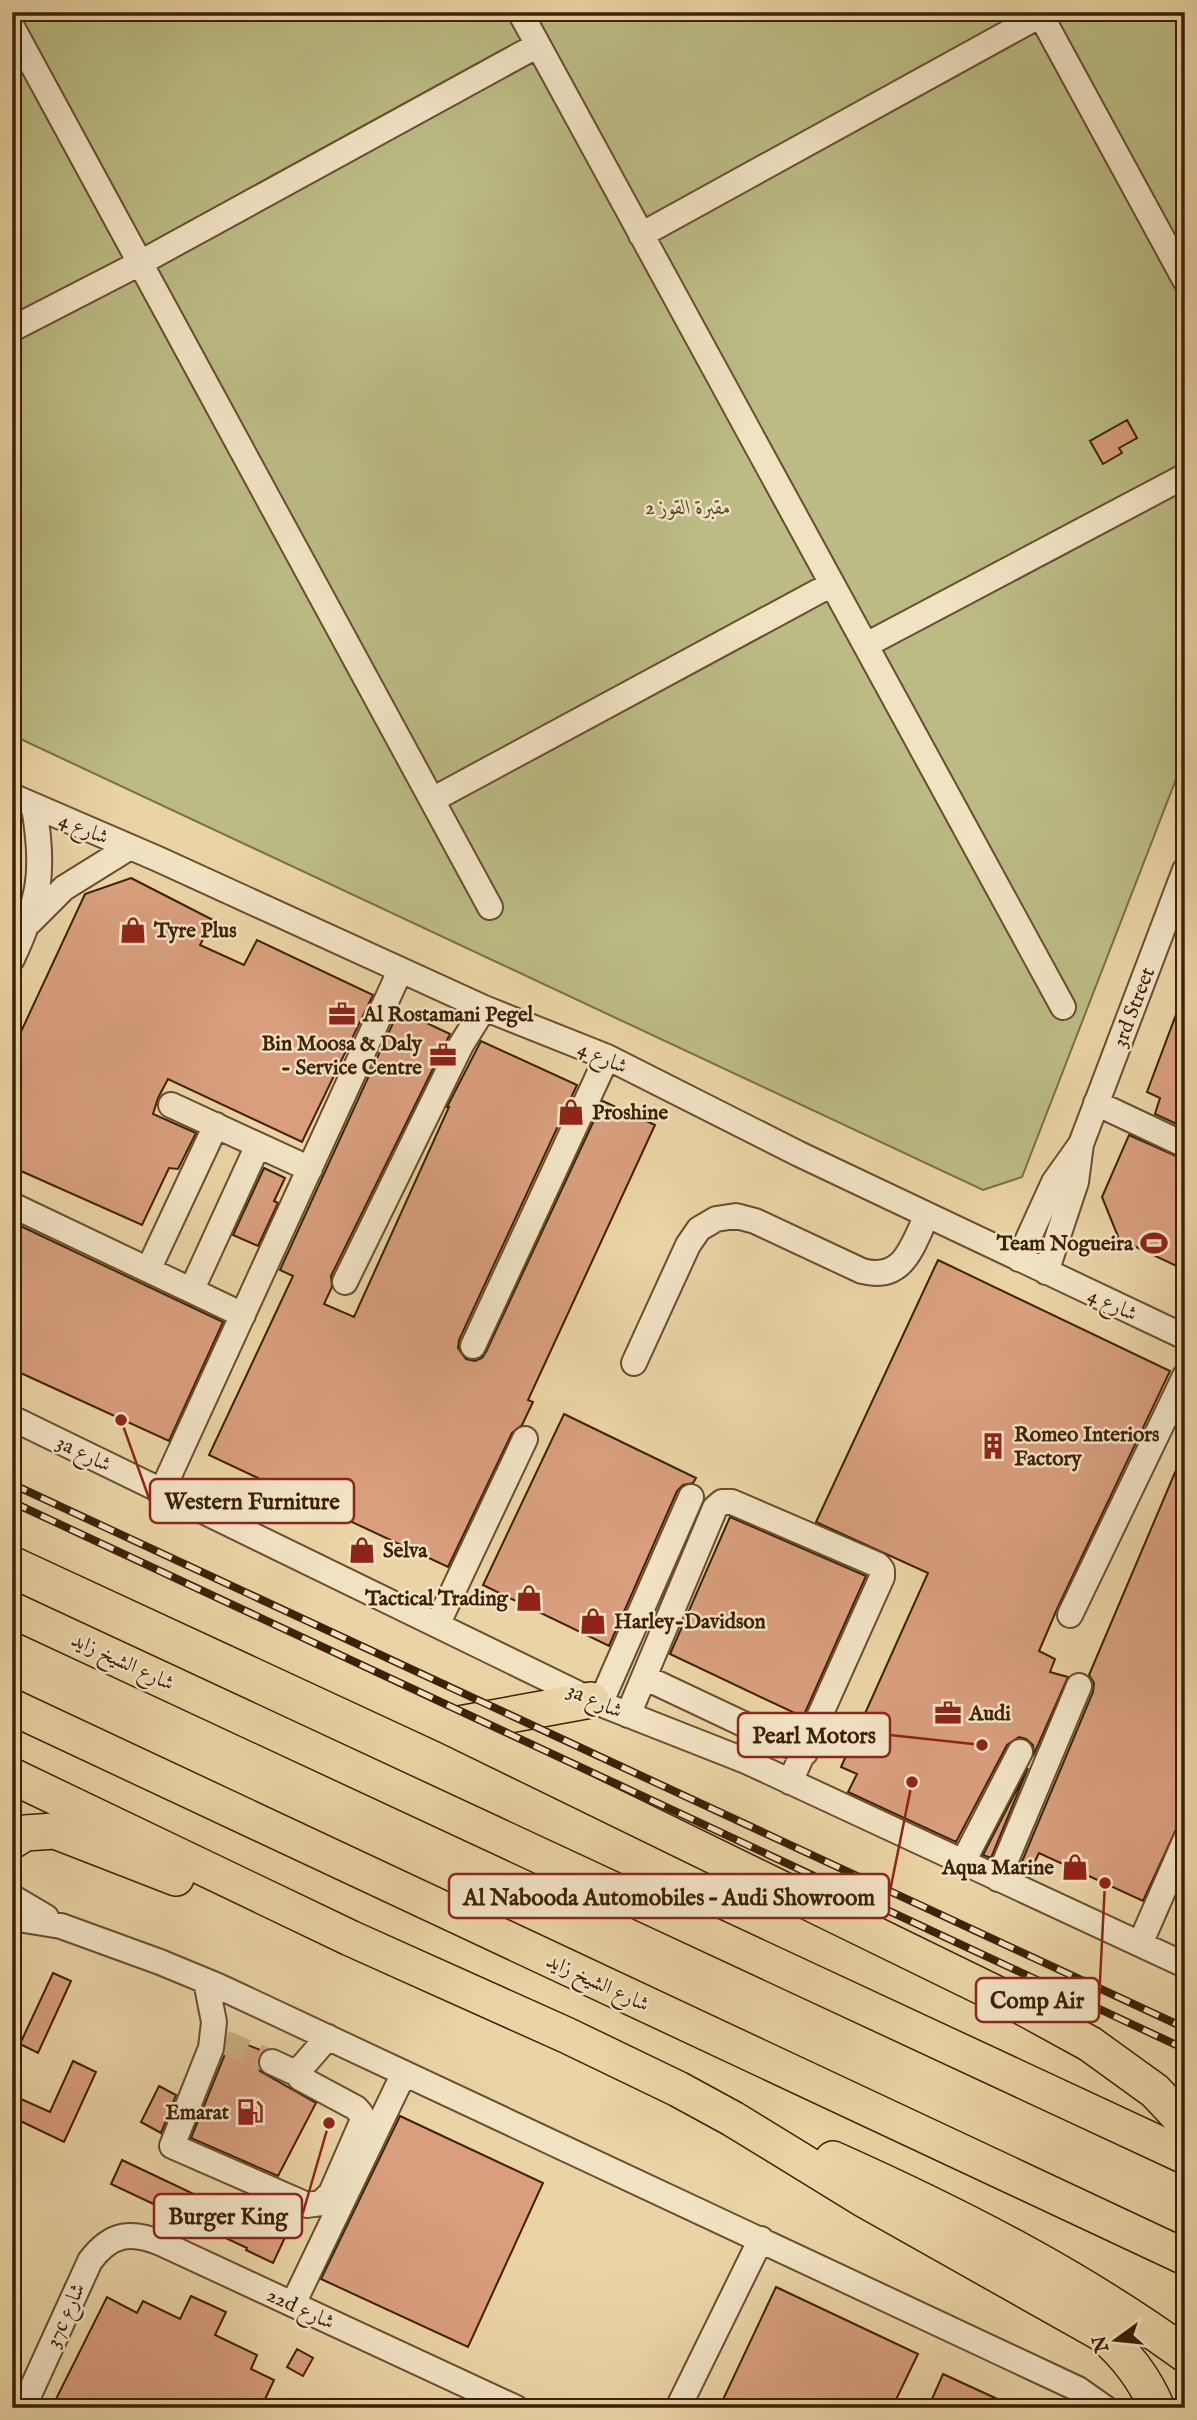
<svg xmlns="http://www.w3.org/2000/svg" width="1197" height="2420" font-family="'IM FELL English',Amiri,serif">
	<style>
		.green { fill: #bbbb83; stroke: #7c6e44; stroke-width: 2 }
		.building { fill: #d89e7d; stroke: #3e2105; stroke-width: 2 }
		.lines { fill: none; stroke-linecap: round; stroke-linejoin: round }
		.minor-tunnel { stroke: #c8af84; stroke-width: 24; stroke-dasharray: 24 12; stroke-linecap: butt }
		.minor-casing { stroke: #694e2d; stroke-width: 28 }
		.highway-casing { stroke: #3e2105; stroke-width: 38 }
		.minor { stroke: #f1e2c4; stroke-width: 24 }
		.highway { stroke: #ead3a4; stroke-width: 35 }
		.rail-casing { stroke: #3e2105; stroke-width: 8 }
		.rail { stroke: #f1e2c4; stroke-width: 5; stroke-dasharray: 16; stroke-linecap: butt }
		.labels { text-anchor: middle; stroke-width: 5; stroke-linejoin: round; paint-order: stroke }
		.park-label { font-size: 21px; font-style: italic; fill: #5d4824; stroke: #f1e2c4 }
		.street-label { font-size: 21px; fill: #3e2105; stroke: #f1e2c4 }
		.poi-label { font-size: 21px; font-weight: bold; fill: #3e2105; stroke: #f1e2c4; text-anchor: start }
		.leader { fill: none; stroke: #8f2418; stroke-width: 2.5 }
		.callout-dot { fill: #8f2418; stroke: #f1e2c4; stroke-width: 2.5 }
		.callout { fill: #f1e2c4; stroke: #8f2418; stroke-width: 2.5 }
		.callout-label { font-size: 23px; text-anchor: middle; font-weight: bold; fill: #3e2105 }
	</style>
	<rect width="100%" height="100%" fill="#ead3a4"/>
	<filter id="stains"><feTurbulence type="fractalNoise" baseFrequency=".00286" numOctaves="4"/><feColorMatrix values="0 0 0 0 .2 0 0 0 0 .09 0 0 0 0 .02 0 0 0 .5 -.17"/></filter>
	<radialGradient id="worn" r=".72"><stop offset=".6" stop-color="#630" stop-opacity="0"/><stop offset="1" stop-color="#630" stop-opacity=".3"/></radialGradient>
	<path class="green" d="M12,12H1185V756L1022,1177L983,1190L12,735Z"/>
	<path class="building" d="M1127,420L1137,438L1119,448L1122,453L1103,464L1090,441Z
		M131,878L213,920L200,945L244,965L257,940L373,995L302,1142L168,1079L158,1098L153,1114L196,1133L178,1169L169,1168L142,1225L12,1167V1051L85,894Z
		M1183,996H1185V1128L1155,1114L1160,1098L1147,1092Z
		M399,1010L450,1034L331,1276L332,1287L324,1304L354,1317L449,1107H447L481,1041L577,1085L459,1340L458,1348L466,1359L475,1361L482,1358L486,1352L603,1101L655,1125L528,1400L533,1402L522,1425L512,1433L448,1567L209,1455L293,1276L280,1270Z
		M1129,1135L1185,1160V1270L1119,1239L1102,1197Z
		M264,1168L285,1178L274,1201L278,1203L258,1246L233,1235Z
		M12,1222L223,1322L169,1441L12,1369Z
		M938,1260L1170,1371L1057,1609L1039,1651L1055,1659L1050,1672L1068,1677L1034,1754L1033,1745L1026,1739L1019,1737L1007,1745L956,1842L848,1792L857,1774L841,1767L928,1573L816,1522Z
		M564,1414L696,1478L693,1483L683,1485L677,1491L609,1646L483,1585Z
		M1185,1449V1810L1143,1901L1039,1853L1028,1876L1018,1871L1093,1692L1094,1683L1089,1675Z
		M730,1517L866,1576L803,1717L670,1654Z
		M1028,1768L991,1858L983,1855Z
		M53,1973L71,1981L38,2053L20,2044Z
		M227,2037L263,2051L257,2063L260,2071L316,2103L278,2176L191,2138L225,2054Z
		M73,2061L96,2072L64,2142L12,2117V2095L50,2112Z
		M159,2086L176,2095L161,2133L141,2122Z
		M400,2116L543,2183L468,2347L321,2279Z
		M122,2160L257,2224L268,2204L295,2216L273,2263L246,2250L247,2248L111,2184Z
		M776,2287L918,2354L892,2408H719Z
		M191,2296L226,2312L215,2335L257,2355L251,2369L274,2380L261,2408H75L56,2399L107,2297L137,2313L143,2301L180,2319Z
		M297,2349L313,2358L303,2376L287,2367Z
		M943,2374L1017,2408H928Z"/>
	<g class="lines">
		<path class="minor-tunnel" d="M224,2042L272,2062"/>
		<defs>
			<path id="minor" d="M520,12L1063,1007
				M1039,12L1185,280
				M12,27L490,907
				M641,235L1046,12
				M12,329L140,263L538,45
				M866,645L1185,476
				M12,796L158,859L484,1008L607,1057L799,1154L1185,1337
				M432,800L832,584
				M30,922L64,888L130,847
				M12,959C40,899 45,872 34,807
				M1096,1103L1185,1145
				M171,1105L310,1169
				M12,1205L243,1315
				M1019,1259L1054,1182L1081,1144
				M149,1268L216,1125
				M1046,1272L1076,1182L1081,1144L1185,870
				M345,1282L461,1045L484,1008
				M192,1289L258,1145
				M473,1346L607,1057
				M634,1363L688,1245L699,1229L716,1219L736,1216L755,1221L862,1271C904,1282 912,1246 927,1215
				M12,1418L591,1700L746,1761L1185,1965
				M162,1491L400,971
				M1070,1615L1185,1376
				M437,1625L525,1439
				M644,1677L805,1753
				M600,1704L691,1497
				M628,1715L715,1508L722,1502H732L878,1565L882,1570V1577L790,1782
				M963,1862L1020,1752
				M998,1879L1079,1686
				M12,1897L46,1917
				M12,1918L61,1926L160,1962L218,1986L1078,2389L1105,2408
				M1140,1944L1185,1841
				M206,1981L214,2022L211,2048L172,2146L307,2205L321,2203L331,2193L362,2122L361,2114L356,2108L300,2078L298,2074L301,2068L328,2037
				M272,2062L298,2074
				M293,2304L404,2073
				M23,2408L90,2261C111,2233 131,2230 163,2244L516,2408
				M678,2408L761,2239"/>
			<path id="highway" d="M12,1524L448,1726L1017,2004L1090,2044L1155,2091L1185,2123
				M12,1610L1185,2156
				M12,1707L1185,2257
				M448,1726L591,1700
				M12,1776L350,1938L566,2035L678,2089L733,2119L865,2200L1101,2333C1126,2354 1144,2377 1157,2408
				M12,1841L25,1833L55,1831L176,1878
				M833,2159C956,2214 1076,2275 1185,2354"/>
		</defs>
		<use href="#minor" class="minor-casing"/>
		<use href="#highway" class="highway-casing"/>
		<use href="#minor" class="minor"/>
		<use href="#highway" class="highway"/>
		<defs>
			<path id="rail" d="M12,1484L1185,2028
				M12,1502L1185,2049"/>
		</defs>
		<use href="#rail" class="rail-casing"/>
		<use href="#rail" class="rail"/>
	</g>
	<defs>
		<symbol id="shop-bare" viewBox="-9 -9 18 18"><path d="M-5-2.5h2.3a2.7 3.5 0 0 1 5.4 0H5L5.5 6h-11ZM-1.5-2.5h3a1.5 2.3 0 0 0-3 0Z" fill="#8f2418" stroke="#f1e2c4" stroke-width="2.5" paint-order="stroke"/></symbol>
		<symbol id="office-bare" viewBox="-9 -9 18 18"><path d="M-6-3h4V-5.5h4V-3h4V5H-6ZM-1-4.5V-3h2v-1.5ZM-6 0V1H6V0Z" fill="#8f2418" stroke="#f1e2c4" stroke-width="2.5" paint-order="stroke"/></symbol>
		<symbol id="stadium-bare" viewBox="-9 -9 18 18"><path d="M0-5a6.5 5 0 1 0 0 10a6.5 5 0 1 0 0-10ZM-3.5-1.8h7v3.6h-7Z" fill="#8f2418" stroke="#f1e2c4" stroke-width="2.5" paint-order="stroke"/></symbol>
		<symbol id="building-bare" viewBox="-9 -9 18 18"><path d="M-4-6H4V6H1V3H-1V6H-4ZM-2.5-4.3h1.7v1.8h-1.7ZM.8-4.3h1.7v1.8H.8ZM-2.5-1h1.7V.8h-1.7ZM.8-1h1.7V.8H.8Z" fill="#8f2418" stroke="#f1e2c4" stroke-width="2.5" paint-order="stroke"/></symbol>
		<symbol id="fuel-bare" viewBox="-9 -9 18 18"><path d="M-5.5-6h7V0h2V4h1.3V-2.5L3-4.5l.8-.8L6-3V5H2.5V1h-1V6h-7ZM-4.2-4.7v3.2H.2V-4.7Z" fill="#8f2418" stroke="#f1e2c4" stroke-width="2.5" paint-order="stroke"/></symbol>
	</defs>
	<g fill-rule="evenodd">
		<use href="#shop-bare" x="114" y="911" width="38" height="38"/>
		<use href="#office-bare" x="323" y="995" width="38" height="38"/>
		<use href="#office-bare" x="424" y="1036" width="38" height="38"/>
		<use href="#shop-bare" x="552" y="1093" width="38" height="38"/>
		<use href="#stadium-bare" x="1135" y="1224" width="38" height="38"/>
		<use href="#building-bare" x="974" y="1427" width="38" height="38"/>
		<use href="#shop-bare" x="343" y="1531" width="38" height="38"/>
		<use href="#shop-bare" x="510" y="1579" width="38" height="38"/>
		<use href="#shop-bare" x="574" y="1602" width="38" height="38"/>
		<use href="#office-bare" x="929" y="1694" width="38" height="38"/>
		<use href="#shop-bare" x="1056" y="1848" width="38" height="38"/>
		<use href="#fuel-bare" x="231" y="2093" width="38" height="38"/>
	</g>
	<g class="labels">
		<g class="park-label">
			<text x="688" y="514">مقبرة القوز 2</text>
		</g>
		<g class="street-label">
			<text transform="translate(84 828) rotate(23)" y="7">شارع 4</text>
			<text transform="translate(1133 1007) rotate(-69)" y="7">3rd Street</text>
			<text transform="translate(603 1057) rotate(24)" y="7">شارع 4</text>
			<text transform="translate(1113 1304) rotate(25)" y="7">شارع 4</text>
			<text transform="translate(84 1453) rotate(26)" y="7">3a شارع</text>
			<text transform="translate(123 1661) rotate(25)" y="7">شارع الشيخ زايد</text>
			<text transform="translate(595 1700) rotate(24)" y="7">3a شارع</text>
			<text transform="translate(598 1982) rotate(25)" y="7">شارع الشيخ زايد</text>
			<text transform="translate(301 2308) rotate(25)" y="7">22d شارع</text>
			<text transform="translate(65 2315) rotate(-66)" y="7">37c شارع</text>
		</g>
		<g class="poi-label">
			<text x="154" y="937">Tyre Plus</text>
			<text x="363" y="1021">Al Rostamani Pegel</text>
			<text x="422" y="1050" text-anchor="end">Bin Moosa &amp; Daly<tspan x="422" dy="24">- Service Centre</tspan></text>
			<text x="592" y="1119">Proshine</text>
			<text x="1133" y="1250" text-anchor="end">Team Nogueira</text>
			<text x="1014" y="1441">Romeo Interiors<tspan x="1014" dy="24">Factory</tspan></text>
			<text x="383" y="1557">Selva</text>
			<text x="508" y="1605" text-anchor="end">Tactical Trading</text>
			<text x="614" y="1628">Harley-Davidson</text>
			<text x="969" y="1720">Audi</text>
			<text x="1054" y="1874" text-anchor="end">Aqua Marine</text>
			<text x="229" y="2119" text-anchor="end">Emarat</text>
		</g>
	</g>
	<path class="leader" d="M121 1420L150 1501M982 1745L890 1735M912 1782L889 1896M1105 1883L1099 2000M329 2123L302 2216"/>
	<g class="callout-dot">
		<circle cx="121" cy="1420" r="7"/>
		<circle cx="982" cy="1745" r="7"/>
		<circle cx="912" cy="1782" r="7"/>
		<circle cx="1105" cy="1883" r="7"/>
		<circle cx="329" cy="2123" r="7"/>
	</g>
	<g class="callout">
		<rect x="150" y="1479" width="204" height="44" rx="7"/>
		<rect x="738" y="1713" width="152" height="44" rx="7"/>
		<rect x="449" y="1874" width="440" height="44" rx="7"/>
		<rect x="976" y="1978" width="123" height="44" rx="7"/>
		<rect x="154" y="2194" width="148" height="44" rx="7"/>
	</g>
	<g class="callout-label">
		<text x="252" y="1509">Western Furniture</text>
		<text x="814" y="1743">Pearl Motors</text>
		<text x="669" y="1905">Al Nabooda Automobiles – Audi Showroom</text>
		<text x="1037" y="2008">Comp Air</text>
		<text x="228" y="2224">Burger King</text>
	</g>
	<rect width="1197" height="2420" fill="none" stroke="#ead3a4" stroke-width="42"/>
	<rect x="14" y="14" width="1169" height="2392" fill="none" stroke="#3e2105" stroke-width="3.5"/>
	<rect x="21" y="21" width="1155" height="2378" fill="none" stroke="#3e2105" stroke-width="2"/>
	<g transform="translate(1116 2340) rotate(255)" stroke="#f1e2c4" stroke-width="5" paint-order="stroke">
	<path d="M0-5L12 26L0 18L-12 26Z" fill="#3e2105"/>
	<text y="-10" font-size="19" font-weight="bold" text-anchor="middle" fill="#3e2105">N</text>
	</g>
	<rect width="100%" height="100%" filter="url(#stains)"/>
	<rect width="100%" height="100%" fill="url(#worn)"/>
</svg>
